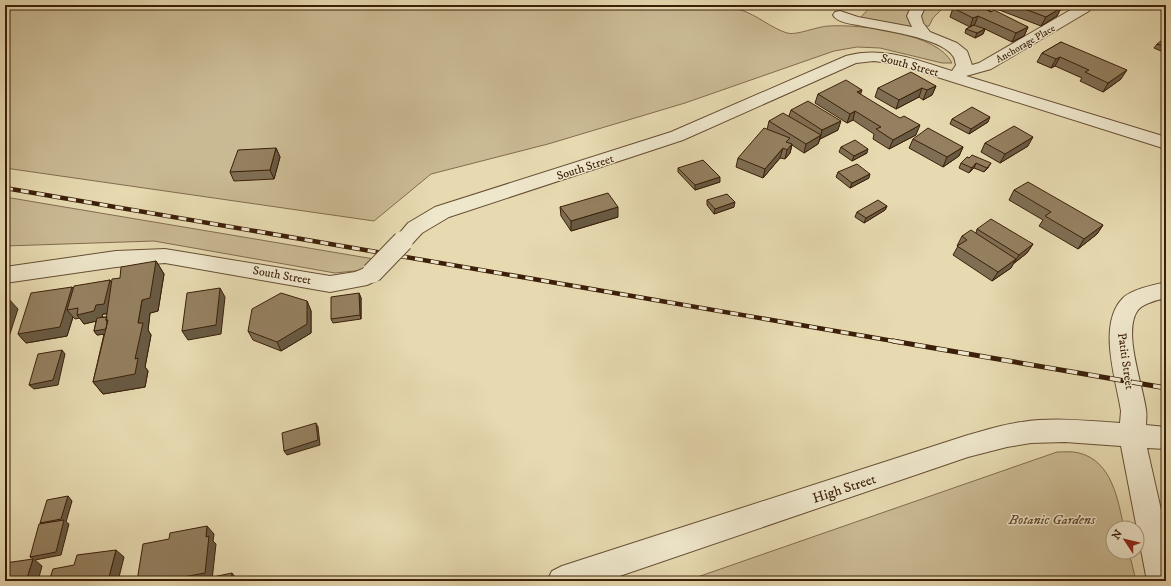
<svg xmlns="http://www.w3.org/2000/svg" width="1171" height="586" font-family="'IM FELL DW Pica',serif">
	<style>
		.green { fill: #caba94; stroke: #826c4e }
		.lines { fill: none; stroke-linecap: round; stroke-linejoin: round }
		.minor-casing { stroke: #664e32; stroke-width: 2 }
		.minor { fill: #efe7cc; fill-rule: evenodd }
		.rail-far1-casing { stroke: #3b1f08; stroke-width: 4.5 }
		.rail-casing { stroke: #3b1f08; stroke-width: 5 }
		.rail-far1 { stroke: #efe7cc; stroke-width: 3; stroke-dasharray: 8; stroke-linecap: butt }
		.rail { stroke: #efe7cc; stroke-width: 3.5; stroke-dasharray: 11; stroke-linecap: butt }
		.minor-bridge-casing { stroke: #664e32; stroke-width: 22; stroke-linecap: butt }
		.minor-bridge { stroke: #efe7cc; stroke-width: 20 }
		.wall { fill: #7f6e53; stroke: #3b1f08; fill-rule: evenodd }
		.shaded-wall { fill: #685a43; stroke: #3b1f08 }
		.building { fill: #948060; stroke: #3b1f08 }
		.labels { text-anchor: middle; stroke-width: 3; stroke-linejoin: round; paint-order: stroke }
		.far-street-label { font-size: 10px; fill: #3b1f08; stroke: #efe7cc }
		.street-label { font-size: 12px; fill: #3b1f08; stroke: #efe7cc }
		.near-street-label { font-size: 14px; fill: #3b1f08; stroke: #efe7cc }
		.near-park-label { font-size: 14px; font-style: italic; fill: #5f462b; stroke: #efe7cc }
	</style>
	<rect width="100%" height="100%" fill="#e7dab1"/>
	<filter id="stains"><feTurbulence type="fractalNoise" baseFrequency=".005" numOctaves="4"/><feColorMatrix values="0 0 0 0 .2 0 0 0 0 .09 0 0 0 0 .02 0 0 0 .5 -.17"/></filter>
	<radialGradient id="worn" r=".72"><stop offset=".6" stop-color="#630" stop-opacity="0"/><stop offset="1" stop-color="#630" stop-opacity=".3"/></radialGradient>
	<path class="green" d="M5,5H677C693,6 728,6 741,10C757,15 771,28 787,33C796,36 818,26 829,26C859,24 938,33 952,63H942L880,48L857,47L834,51L685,103L548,144L431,174L374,221L5,168Z
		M872,5H946L933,18L929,26L907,27L860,18Z
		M5,197L374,259L364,270L335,273L154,241L5,246Z
		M1057,452C1064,452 1072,451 1079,453C1112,461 1118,500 1124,528H1113V552H1129L1136,581H686Z"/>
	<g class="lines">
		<defs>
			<path id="minor" d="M912,5H926L921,16L923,23L930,32L957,43L967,51L972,65L979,63L1079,5H1089L1091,8L1089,11L991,69L966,76L1166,137V149L896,64L874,61L856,63L683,140L449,217L422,233L410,246L403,248L396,246L393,241L408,223L435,207L671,132L846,56C884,46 916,60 952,71L956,65C955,62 955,58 953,56C941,37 879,30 858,25C850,24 837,22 833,15L835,12L840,11L858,17L912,27L907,16Z
				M165,249L330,276L355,272L372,265L380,267L383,273L380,279L367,285L330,292L165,263L116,267L5,283V267L116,251Z
				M1166,282V298C1157,300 1144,303 1138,310C1122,331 1143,385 1146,410C1147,415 1146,420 1146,425L1166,427V449L1147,448L1166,532V581H1147L1121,446L1065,442L1031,443L1007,447L968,457L605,581H547L552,571L562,566L968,435C986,430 1004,424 1022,422C1054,417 1088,421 1120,423L1121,411C1116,379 1097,324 1123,298C1132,289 1154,285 1166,282Z"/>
		</defs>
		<use href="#minor" class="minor-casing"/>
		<use href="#minor" class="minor"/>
		<defs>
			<path id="rail-far1" d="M5,188L899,342"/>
			<path id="rail" d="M893,341L1166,388"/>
		</defs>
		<use href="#rail-far1" class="rail-far1-casing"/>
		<use href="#rail" class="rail-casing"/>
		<use href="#rail-far1" class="rail-far1"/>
		<use href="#rail" class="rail"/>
		<defs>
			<path id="minor-bridge" d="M372,273L403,241"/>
		</defs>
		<use href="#minor-bridge" class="minor-bridge-casing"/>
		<use href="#minor-bridge" class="minor-bridge"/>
	</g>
	<path class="wall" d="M958,5H1070L1069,7L1060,10L1057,16L1041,26L994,8L990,10V11L1028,27L1024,36L1012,42L985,29L983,34L975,38L965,33L966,29L974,25L970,27L950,17L953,8L957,7Z
		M1061,42L1121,79L1103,92L1080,81L1082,78L1055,66L1051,68L1037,62L1042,53Z
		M1157,44L1166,47L1161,51L1154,48Z
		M936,86L932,95L923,100L919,97L896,109L875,97L878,88Z
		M818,94H860L916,135L889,149L873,139L874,134L853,120L847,123L815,103Z
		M791,110L838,130L820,139L818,144L804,153L792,145L790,153L785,159L780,158L763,178L736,167L738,158L767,130L769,121L789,116Z
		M952,119L988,122L969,134L950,124Z
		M913,139L963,147L959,156L943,167L909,148Z
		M985,143L1028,146L1000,163L981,152Z
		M841,147L867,153L852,161L839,152Z
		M276,148L280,157L274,179L234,181L230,172Z
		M967,157L988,168L984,172L974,168L969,173L959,168L961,163Z
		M678,168L720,182L695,190L678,172Z
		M838,172L869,178L850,188L836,177Z
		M1014,190L1103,225L1097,234L1078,249L1039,226L1043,220L1009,200Z
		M707,200L734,207L714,214L707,205Z
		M887,206L885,210L864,223L855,217L857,212Z
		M560,207L618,217L571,231L561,216Z
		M977,229L1033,244L1027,253L1013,264L1011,268L992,281L953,255L958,246H957L962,236L976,233Z
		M156,261L164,274L158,311L150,313L148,330L151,335L145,367L148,371L145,387L103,394L93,382L104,334L97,335L94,331L96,321L84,324L80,318L75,319L73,317L67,336L26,343L18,334L72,287L73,289L110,280L112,283L120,278ZM103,314H107V317H102Z
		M359,293L361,298V319L333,323L331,319Z
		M307,301L311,311V333L281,351L253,340L248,331Z"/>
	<path class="shaded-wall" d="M991,5H996L994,8L990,10L987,17L984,19L987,10L990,9Z
		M1061,5H1070L1069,7L1060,10L1057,16L1041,26L1046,17L1059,9Z
		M978,16L975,24L970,27L973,18Z
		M1028,27L1024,36L1012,42L1016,33Z
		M985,29L983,34L975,38L977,33Z
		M1166,45V47L1161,51L1164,46Z
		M1060,57L1055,66L1051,68L1056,59Z
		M1127,70L1121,79L1103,92L1108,83Z
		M936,86L932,95L923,100L927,90Z
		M922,88L919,97L896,109L899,100Z
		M862,90L859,99L857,92Z
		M855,111L853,120L847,123L850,114Z
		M990,117L988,122L969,134L971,129Z
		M841,121L838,130L820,139L822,130Z
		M920,125L916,135L889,149L893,140Z
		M821,135L818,144L804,153L806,144Z
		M1033,137L1028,146L1000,163L1005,154Z
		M792,144L790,153L785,159L787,150Z
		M963,147L959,156L943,167L947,157Z
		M276,148L280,157L274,179L270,170Z
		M783,148L780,158L763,178L765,169Z
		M868,149L867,153L852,161L854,156Z
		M976,163L974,168L969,173L972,168Z
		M991,163L988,168L984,172L987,168Z
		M870,174L869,178L850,188L852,183Z
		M720,177V182L695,190V185Z
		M735,202L734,207L714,214L715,209Z
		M887,206L885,210L864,223L866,218Z
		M618,207V217L571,231V221Z
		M1103,225L1097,234L1078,249L1084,239Z
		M1033,244L1027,253L1013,264L1019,255Z
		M1016,259L1011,268L992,281L998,272Z
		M156,261L164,274L158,311L150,313L148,330L151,335L145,367L148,371L145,387L103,394L93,382L135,359L138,323L142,300Z
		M110,280L116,289L111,313L103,314L101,320L84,324L77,315L96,305Z
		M72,287L79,296L67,310L73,317L67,336L26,343L18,334Z
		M220,288L225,297L221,334L188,340L182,331Z
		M359,293L361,298V319L360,315Z
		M7,297L18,309L5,349V302Z
		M307,301L311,311V333L281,351L277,342Z
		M106,320H108L113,333L97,335L94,331Z
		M62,350L65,354L58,385L34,389L29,385Z
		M316,423L318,427L320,445L287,455L284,451Z
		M68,496L72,501L66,522L69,524L61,555L35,560L42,566L38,581H26L33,559L30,557L45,527L40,523Z
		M207,526L214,534L213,541L216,544L212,580L207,581H178V578L206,537Z
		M116,550L124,557L118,581H108Z
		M5,558L8,560L5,566Z
		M232,573L235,577V581H231Z"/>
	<path class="building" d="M961,5H984L991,8L987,10L991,12L994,10L1028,27L1016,33L978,16L973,18L953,8Z
		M1014,5H1054L1061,8L1046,17Z
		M974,25L985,29L977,33L966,29Z
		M1166,37V45L1164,46L1157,44Z
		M1061,42L1127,70L1108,83L1085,72L1089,70L1060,57L1056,59L1042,53Z
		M911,72L936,86L927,90L922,88L899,100L878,88Z
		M846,80L862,90L857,92L900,118L904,116L920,125L893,140L876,129L881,127L855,111L850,114L818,94Z
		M808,101L841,121L822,130L791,110Z
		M972,107L990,117L971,129L952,119Z
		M783,113L821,135L806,144L769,121Z
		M1014,126L1033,137L1005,154L985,143Z
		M764,128L790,138L786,142L792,144L787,150L783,148L765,169L738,158Z
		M928,128L963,147L947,157L913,139Z
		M855,140L868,149L854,156L841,147Z
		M276,148L270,170L230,172L238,150Z
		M972,155L991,163L987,168L976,163L972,168L961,163L967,157L969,158Z
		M703,160L720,177L695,185L678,168Z
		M857,164L870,174L852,183L838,172Z
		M1028,182L1103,225L1084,239L1045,216L1051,212L1014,190Z
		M608,193L618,207L571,221L560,207Z
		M727,194L735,202L715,209L707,200Z
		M878,200L887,206L866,218L857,212Z
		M991,219L1033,244L1019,255L977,229Z
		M971,230L1016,259L998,272L957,246L967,240L962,236Z
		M156,261L150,298L142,300L138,323H143L135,359L138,358L135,374L93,382L108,320H106L112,279L120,278L121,267Z
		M110,280L104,304L96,305L94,311L77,315L78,308L67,310L74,286Z
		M72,287L60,327L18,334L31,293Z
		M220,288L216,325L182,331L187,293Z
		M281,293L307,301V324L277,342L248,331L252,309Z
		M359,293L360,315L331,319V297Z
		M107,317L106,320L107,322L106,329L94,331L97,318Z
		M62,350L53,380L29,385L38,354Z
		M316,423L318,440L284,451L282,433Z
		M68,496L61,519L40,523L47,500Z
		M64,520L56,552L30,557L39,524Z
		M207,526L206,537L209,536L205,573L178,578V581H147V580L144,581H137L143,544L169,539L170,533Z
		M116,550L108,581H49L53,569L74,565L77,555Z
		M33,559L26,581H5V563Z
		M232,573L231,581H212L213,577Z"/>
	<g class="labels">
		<g class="far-street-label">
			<text transform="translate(1025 43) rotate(-30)" y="4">Anchorage Place</text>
		</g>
		<g class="street-label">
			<text transform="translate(910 65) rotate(15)" y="4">South Street</text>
			<text transform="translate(585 167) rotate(-18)" y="4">South Street</text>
			<text transform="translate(282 275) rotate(10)" y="4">South Street</text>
			<text transform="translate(1126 361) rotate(82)" y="4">Patiti Street</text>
		</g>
		<g class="near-street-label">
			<text transform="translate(844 488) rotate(-18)" y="5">High Street</text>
		</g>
		<g class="near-park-label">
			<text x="1052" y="524">Botanic Gardens</text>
		</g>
	</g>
	<rect width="1171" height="586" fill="none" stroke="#e7dab1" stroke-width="20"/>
	<rect x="6" y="6" width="1159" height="574" fill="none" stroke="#3b1f08" stroke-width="2"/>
	<rect x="10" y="10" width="1151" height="566" fill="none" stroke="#3b1f08"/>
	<g transform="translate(1125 540) rotate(305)"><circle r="19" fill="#efe7cc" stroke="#a7977e"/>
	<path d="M0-3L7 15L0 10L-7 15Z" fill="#8f2418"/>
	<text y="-6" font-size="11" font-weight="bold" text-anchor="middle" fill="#3b1f08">N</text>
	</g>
	<rect width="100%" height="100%" filter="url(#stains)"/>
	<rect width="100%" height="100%" fill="url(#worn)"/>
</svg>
